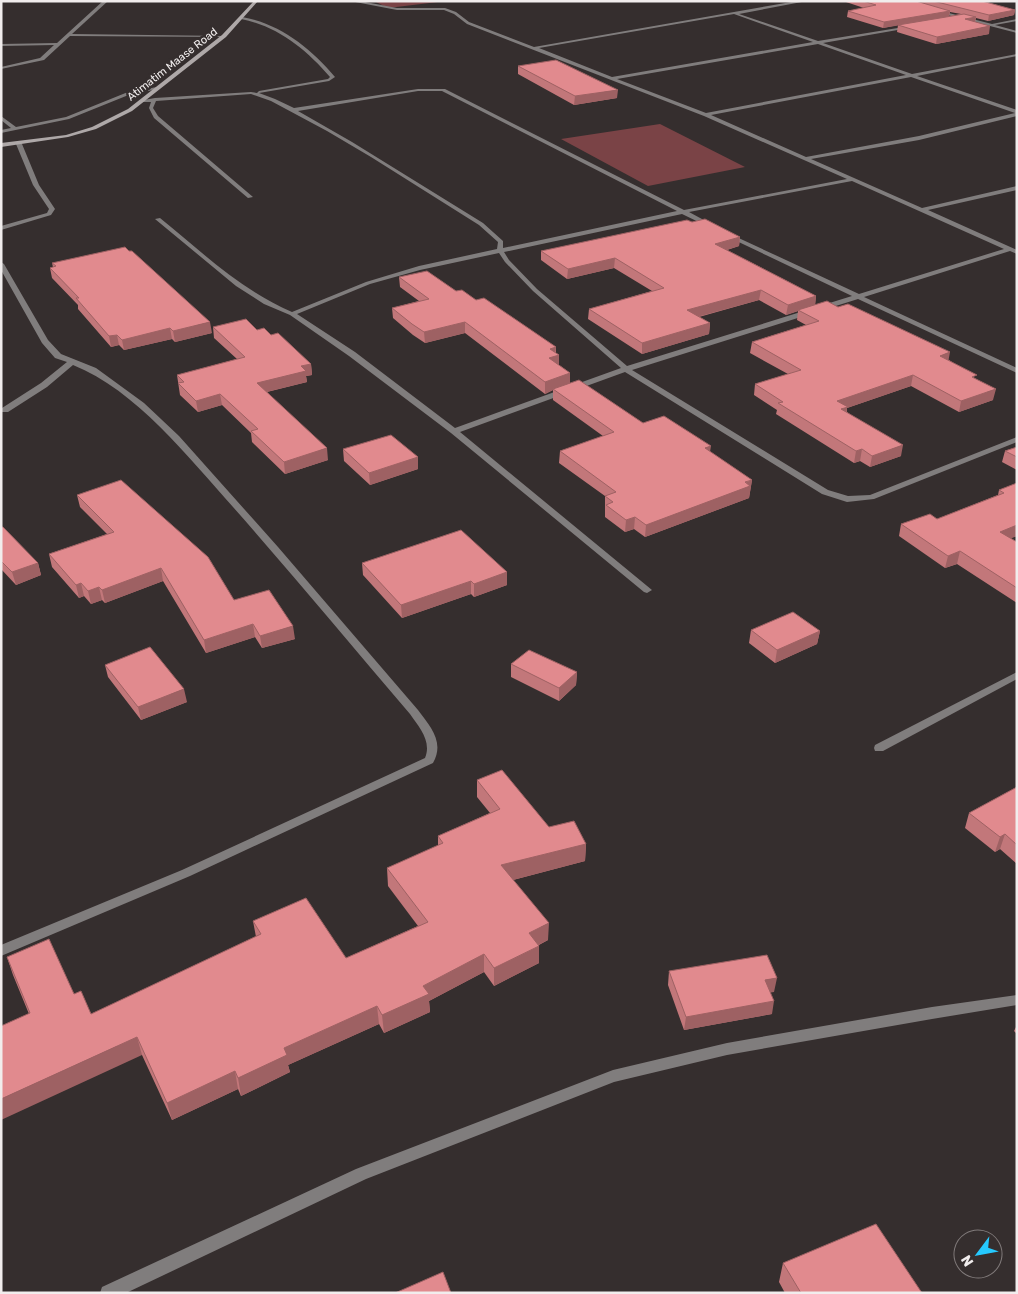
<svg xmlns="http://www.w3.org/2000/svg" width="1018" height="1294" font-family="Rubik,sans-serif">
	<style>
		.green { fill: #7a4346 }
		.lines { fill: none; stroke-linecap: round; stroke-linejoin: round }
		.minor { fill: #807d7d; fill-rule: evenodd }
		.secondary { fill: #aea8a8; fill-rule: evenodd }
		.wall { fill: #c2777a; fill-rule: evenodd }
		.shaded-wall { fill: #9e6163 }
		.building { fill: #e18a8e; stroke: #9e6163 }
		.labels { text-anchor: middle; stroke-width: 5; stroke-linejoin: round; paint-order: stroke }
		.far-street-label { font-size: 11px; fill: #f1eded; stroke: #352e2e }
	</style>
	<rect width="100%" height="100%" fill="#352e2e"/>
	<path class="green" d="M374,1H446L388,8Z
		M660,124L745,167L648,186L561,139Z"/>
	<g class="lines">
		<path class="minor" d="M103,1H108L72,34L226,36L224,37L70,36L44,60L1,69V67L40,58L54,45L1,46V44L57,43Z
			M350,1H360L397,8H445L456,12L469,22L534,47L797,1H807L739,14L818,41L910,26L909,28L823,43L912,74L1017,54V56L917,76L1017,110V116L919,140L811,159L922,208L1017,186V190L928,210L1017,250V254L1010,251L864,297L1017,368V373L858,299L632,370L828,490L848,496L870,495L1017,437V442L874,499L847,502L822,494L625,372L460,432L652,590L647,593L644,592L451,433L349,356L290,315L264,304L236,286L155,219L160,218C203,253 241,290 292,312L366,282L419,266L497,249L498,242L479,225L371,157L327,131L271,101L251,94L156,101L153,108L158,116L253,197L248,198L154,118L149,108L151,102H140L138,101L155,98L251,92L257,93L259,91L328,79L330,77C306,49 277,26 241,19L242,17C279,23 311,48 335,77L329,81L259,93L275,99L294,108L418,89H445L684,210L847,179L704,116L467,24L454,14L444,10H397ZM734,14L813,42L612,77L539,48ZM818,44L906,75L706,113L617,79ZM911,77L1015,113L919,136L806,157L711,115ZM418,91H442L677,211L503,248V241L483,223L352,142L298,111ZM852,181L1004,249L859,294L730,234H726V236L852,296L627,366L537,289L509,260L504,252L682,214L711,228L714,226L713,225L689,212ZM499,253L505,262L533,291L621,368L455,428L355,352L297,314L370,284L420,270Z
			M937,10L992,24L1017,19V21L995,25L1017,31V33L936,12Z
			M157,87L159,89L131,94L69,119L1,133V130L11,128L1,120V116L16,127L66,117L128,92Z
			M19,142L22,144L39,185L55,209L51,215L1,230V226L47,213L49,209L33,185L16,144Z
			M1,262L4,264L48,340L61,354L96,368L144,403L179,436L278,547L418,710C430,726 445,742 433,763L190,876L1,956V945L182,870L425,758C432,741 419,727 410,714C351,645 293,575 233,507C189,458 136,390 73,365L47,387L8,412H2V408L41,383L67,362L55,358L42,343L1,270Z
			M1017,672V679L883,751H875L874,748L875,745Z
			M1017,995V1005L932,1019L727,1055L614,1082L366,1179L126,1293H100L102,1287L356,1169L613,1070L727,1043L932,1007Z"/>
		<path class="secondary" d="M254,1H258L226,37L132,111L96,129L68,137L1,147V143L66,135L92,127L128,109L222,35Z"/>
	</g>
	<path class="wall" d="M843,1H982L1015,10L1014,15L988,21L976,18L975,22L989,34L936,44L897,32L898,25L883,28L847,17L848,11L864,8ZM950,12L961,14L949,16Z
		M518,66L617,98L574,105L518,74Z
		M692,222L740,237L739,246L727,250L816,296L815,305L949,360L976,379L993,400L959,412L911,386L847,408V412L901,456L870,467L860,461L854,463L776,414L777,410L754,395L755,384L788,374L750,353L752,342L806,325L797,320L798,311L786,315L759,300L699,317L710,323L709,334L642,354L588,319L589,309L652,291L614,268L567,279L541,260V251Z
		M52,263L212,333L175,342L172,339L124,350L119,345L111,347L78,309V305L52,278L50,268L53,267Z
		M399,277L456,291L476,300L556,347V353L559,355V365L570,373V383L643,423L710,452L752,480L749,498L645,537L634,529L625,532L605,517V496L559,463L560,451L603,436L553,400V390L545,394L465,333L425,343L413,335L393,318L392,308L419,301L400,287Z
		M213,327L257,330L271,335L311,364L312,375L306,376L307,382L267,392L328,460L285,474L252,442L251,433L222,405L198,412L180,395L177,375L237,359L214,338Z
		M1017,447V470L1002,462L1005,451Z
		M343,449L418,457V469L370,485L344,461Z
		M1017,483V536L1010,538L1017,542V603L957,564L945,568L899,536L901,524L937,519L998,495L999,490Z
		M77,495L234,600L295,639L262,648L255,637L206,653L163,581L105,603L102,600L91,604L84,596L79,598L52,567L49,554L107,534L80,507Z
		M1,527L38,563L41,575L16,585L1,569Z
		M362,563L507,572V585L474,597L471,594L402,618L363,575Z
		M751,630L820,631L817,644L775,663L749,643Z
		M511,664L577,672L576,685L559,701L511,677Z
		M105,665L187,702L141,720L108,677Z
		M477,780L549,827L586,844L585,861L513,880L548,940L539,945V963L494,986L484,972L429,1001L430,1012L384,1033L379,1024L288,1065L290,1072L241,1096L238,1089L172,1120L142,1055L29,1014L13,975L7,957L74,994L91,1014L256,937L253,921L346,958L418,926L388,886L387,868L438,846V836L490,813L477,797Z
		M1017,787V864L1000,849L995,852L965,828L969,813Z
		M669,971L774,992H770L772,1014L684,1030L668,985Z
		M1017,1025V1034L1014,1031Z
		M783,1263L922,1293H785L779,1282Z"/>
	<path class="shaded-wall" d="M1015,10L1014,15L988,21L989,15Z
		M950,11L949,17L883,28L884,22Z
		M976,17L974,24L965,19Z
		M990,26L989,34L936,44L937,37Z
		M618,90L617,98L574,105L575,96Z
		M740,237L739,246L714,254L715,244Z
		M615,258L614,268L567,279L568,269Z
		M761,290L759,300L686,320L687,310Z
		M816,296L815,306L798,310V311L786,315L788,305Z
		M210,322L212,333L175,342L173,331Z
		M465,322V333L425,343L424,332Z
		M710,323L709,334L642,354V343Z
		M170,328L172,339L124,350L122,340Z
		M117,335L119,345L111,347L109,336Z
		M556,347L555,356L559,355V366L549,369L550,349Z
		M950,352L948,363L940,356Z
		M311,364L312,375L306,376L307,382L258,394L257,383L301,366Z
		M570,373V384L553,389V390L545,394V382Z
		M913,375L911,386L847,408L846,418L837,401Z
		M996,389L993,400L959,412L961,401Z
		M220,394L222,405L198,412L196,401Z
		M903,445L901,456L870,467L872,456Z
		M711,446L709,458L705,448Z
		M327,448L328,460L285,474L284,462Z
		M862,449L860,461L854,463L856,451Z
		M418,457V469L370,485L369,473Z
		M752,480L749,498L645,537L646,525Z
		M635,517L634,529L625,532L626,520Z
		M1017,525V536L997,544L1000,532Z
		M960,551L957,564L945,568L948,556Z
		M38,563L41,575L16,585L12,572Z
		M161,568L163,581L105,603L102,590Z
		M507,572V585L474,597V584Z
		M471,581V594L402,618L401,605Z
		M81,583L84,596L79,598L76,585Z
		M99,587L102,600L91,604L88,591Z
		M253,624L255,637L206,653L204,640Z
		M293,626L295,639L262,648L260,636Z
		M820,631L817,644L775,663L777,650Z
		M577,672L576,685L559,701V688Z
		M184,689L187,702L141,720L138,707Z
		M1005,834L1000,849L995,852L1000,837Z
		M586,844L585,861L501,883V865Z
		M549,923L548,940L528,950L529,933Z
		M539,946V963L494,986V968Z
		M484,954V972L429,1001L430,1012L384,1033L382,1015L423,986Z
		M777,978L774,992L762,994L765,980Z
		M774,1001L772,1014L684,1030L686,1017Z
		M377,1006L379,1024L288,1065L290,1072L241,1096L238,1078L284,1048Z
		M137,1037L142,1055L1,1120V1099Z
		M235,1071L238,1089L172,1120L167,1103Z"/>
	<path class="building" d="M863,1H916L950,11L884,22L848,11L876,5Z
		M933,1H982L1015,10L989,15Z
		M964,14L976,17L965,19L990,26L937,37L898,25Z
		M556,60L618,90L575,96L518,66Z
		M705,219L740,237L715,244L816,296L788,305L761,290L687,310L710,323L642,343L589,309L664,288L615,258L568,269L541,251L687,220L692,222Z
		M125,247L129,251H132L210,322L173,331L170,328L122,340L117,335L109,336L76,298H79L50,268L56,266L52,263Z
		M427,271L456,291L462,290L476,300L484,298L556,347L550,349L559,355L549,358L570,373L545,382L465,322L424,332L412,324L392,308L429,299L399,277Z
		M827,301L838,307L848,304L950,352L940,356L977,375L972,377L996,389L961,401L913,375L837,401L848,407L841,409L903,445L872,456L862,449L856,451L778,403L783,402L755,384L801,370L752,342L819,321L798,310Z
		M246,319L257,330L264,328L271,335L278,333L311,364L301,366L306,371L257,383L327,448L284,462L251,431L258,429L220,394L196,401L178,383L184,382L177,375L245,357L213,327Z
		M579,380L643,423L664,416L711,446L705,448L752,480L745,482L750,486L646,525L635,517L626,520L606,505L613,502L605,496L616,492L560,451L614,432L553,389Z
		M391,435L418,457L369,473L343,449Z
		M1017,447V457L1005,451Z
		M121,480L208,557L234,600L269,590L293,626L260,636L253,624L204,640L161,568L102,590L99,587L88,591L81,583L76,585L49,554L114,532L77,495Z
		M1017,483V525L1000,532L1017,542V588L960,551L948,556L901,524L930,514L937,519L1004,493L999,490Z
		M1,527H3L38,563L12,572L1,561Z
		M461,530L507,572L474,584L471,581L401,605L362,563Z
		M793,612L820,631L777,650L751,630Z
		M150,647L184,689L138,707L105,665Z
		M529,650L577,672L559,688L511,664Z
		M502,770L549,827L574,821L586,844L501,865L549,923L529,933L539,946L494,968L484,954L423,986L429,994L382,1015L377,1006L284,1048L287,1055L238,1078L235,1071L167,1103L137,1037L1,1099V1026L30,1013L7,957L49,939L74,994L81,991L91,1014L261,934L253,921L306,898L346,958L428,922L387,868L443,843L438,836L500,809L477,780Z
		M1017,787V845L1005,834L1000,837L969,813Z
		M767,955L777,978L765,980L774,1001L686,1017L669,971Z
		M876,1224L922,1293H801L783,1263Z
		M443,1272L451,1293H395Z"/>
	<g class="labels">
		<g class="far-street-label">
			<text transform="translate(172 64) rotate(-38)" y="4">Atimatim Maase Road</text>
		</g>
	</g>
	<rect width="1018" height="1294" fill="none" stroke="#f1eded" stroke-width="5"/>
	<g transform="translate(978 1254) rotate(238)"><circle r="24" fill="#352e2e" stroke="#807a7a"/>
	<path d="M0-4L9 19L0 12L-9 19Z" fill="#26c9fe"/>
	<text y="-8" font-size="14" font-weight="bold" text-anchor="middle" fill="#f1eded">N</text>
	</g>
</svg>
